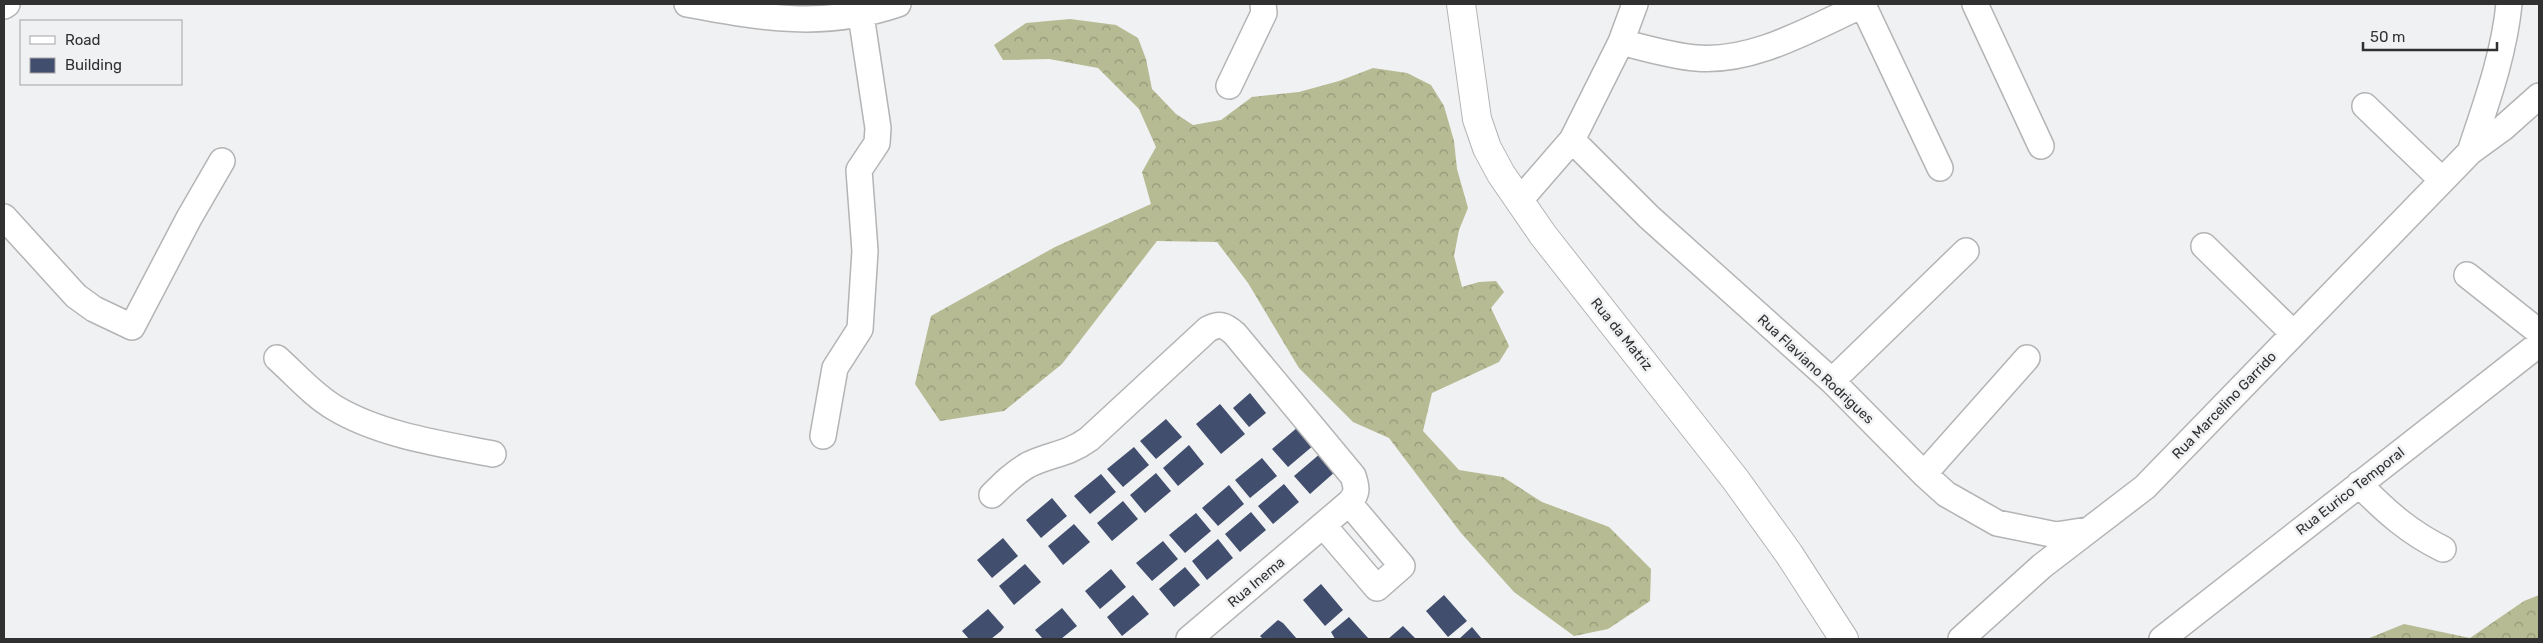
<svg xmlns="http://www.w3.org/2000/svg" width="2543" height="643" font-family="Rubik,sans-serif">
	<style>
		.forest { fill: url(#forest-crowns) }
		.building { fill: #424e6e }
		.lines { fill: none; stroke-linecap: round; stroke-linejoin: round }
		.minor-casing { stroke: #b4b4b5; stroke-width: 28 }
		.major-casing { stroke: #b4b4b5; stroke-width: 30 }
		.minor { stroke: #fff; stroke-width: 25 }
		.major { stroke: #fff; stroke-width: 28 }
		.labels { text-anchor: middle; stroke-width: 5; stroke-linejoin: round; paint-order: stroke }
		.street-label { font-size: 14px; fill: #313132; stroke: #f0f1f2 }
	</style>
	<defs>
		<pattern id="forest-crowns" width="20" height="18" patternUnits="userSpaceOnUse" patternTransform="scale(1.25)"><rect width="20" height="18" fill="#b6bb93"/><path d="M2 6a3 3 0 1 1 6 0M12 15a3 3 0 1 1 6 0" fill="none" stroke="#959979"/></pattern>
	</defs>
	<rect width="100%" height="100%" fill="#f0f1f2"/>
	<path class="forest" d="M1070,19L1116,25L1138,38L1146,59L1152,89L1176,114L1193,125L1221,120L1252,97L1299,92L1339,81L1373,68L1407,73L1431,85L1444,106L1454,141L1457,169L1468,208L1459,230L1454,256L1462,287L1479,282L1496,281L1504,292L1491,308L1509,346L1499,362L1432,393L1423,431L1459,470L1503,477L1542,502L1609,527L1651,569L1650,601L1608,629L1574,636L1514,592L1461,533L1389,438L1353,422L1299,368L1248,283L1217,242L1157,241L1062,364L1004,411L940,421L915,384L931,316L1055,247L1151,204L1142,172L1156,147L1139,109L1098,68L1049,59L1003,60L994,45L1026,23Z
		M2539,595V639H2367L2404,624L2470,638L2524,601Z"/>
	<path class="building" d="M1250,393L1266,413L1249,427L1233,408Z
		M1220,404L1245,434L1221,454L1196,424Z
		M1166,419L1182,437L1156,459L1140,441Z
		M1298,427L1314,445L1288,467L1272,449Z
		M1189,445L1204,464L1178,486L1163,468Z
		M1134,447L1149,465L1123,487L1107,469Z
		M1321,453L1336,471L1310,494L1294,476Z
		M1262,458L1277,476L1250,498L1235,480Z
		M1156,473L1171,491L1145,513L1130,495Z
		M1101,474L1116,492L1090,514L1074,496Z
		M1284,484L1299,502L1273,524L1258,506Z
		M1229,485L1244,504L1218,526L1202,508Z
		M1052,498L1067,516L1041,538L1026,520Z
		M1123,501L1138,519L1112,541L1097,523Z
		M1251,512L1266,530L1240,552L1225,534Z
		M1196,513L1211,531L1185,553L1169,535Z
		M1074,524L1090,542L1063,565L1048,546Z
		M1003,538L1018,556L992,578L977,560Z
		M1218,539L1233,558L1207,580L1192,561Z
		M1163,541L1178,559L1152,581L1136,563Z
		M1025,564L1041,582L1014,605L999,586Z
		M1185,567L1200,585L1174,607L1159,589Z
		M1111,569L1126,587L1100,609L1085,591Z
		M1321,584L1343,610L1325,626L1303,600Z
		M1133,595L1149,614L1122,636L1107,617Z
		M1444,595L1467,621L1448,637L1426,611Z
		M1062,608L1077,626L1061,639H1043L1035,630Z
		M988,609L1004,627L1001,631L991,639H969L962,631Z
		M1349,617L1369,639H1335L1331,632Z
		M1278,620L1283,623L1297,639H1263L1260,636Z
		M1403,626L1416,639H1388Z
		M1472,627L1482,639H1459Z"/>
	<g class="lines">
		<defs>
			<path id="minor" d="M687,4C762,18 825,29 898,4
				M1975,4L2041,146
				M1863,5L1940,168
				M4,6L7,4
				M1621,42C1645,48 1671,56 1696,58C1755,63 1813,27 1865,4
				M1229,86L1264,13L1263,4
				M2365,106L2442,180
				M1572,140L1649,217L1832,381L1924,474L1946,494L1997,523L2056,535L2088,530
				M2470,152C2486,104 2504,55 2509,4
				M1519,201L1572,140L1621,42L1635,4
				M4,217L76,296L94,309L132,327L189,218L222,161
				M2204,246L2293,333
				M2467,275L2539,332
				M277,358C296,375 313,395 335,408C380,435 442,444 493,454
				M1832,381L1966,251
				M823,436L835,368L860,329L865,251L859,170L877,143L878,128L861,15
				M1924,474L2027,358
				M2359,484C2385,511 2410,533 2443,549
				M992,495C1003,484 1014,473 1028,465C1050,454 1067,455 1089,439L1208,329C1220,323 1225,325 1235,334L1353,476C1357,488 1358,493 1349,503
				M1189,639L1349,503L1402,566L1377,588L1323,525
				M1961,639L2042,566L2145,487L2470,152L2503,128L2539,96
				M2162,639L2539,344"/>
			<path id="major" d="M1461,4L1477,119L1487,148L1501,174L1543,235L1735,479L1789,554L1844,639"/>
		</defs>
		<use href="#minor" class="minor-casing"/>
		<use href="#major" class="major-casing"/>
		<use href="#minor" class="minor"/>
		<use href="#major" class="major"/>
	</g>
	<g class="labels">
		<g class="street-label">
			<text transform="translate(1622 334) rotate(51)" y="5">Rua da Matriz</text>
			<text transform="translate(1816 369) rotate(43)" y="5">Rua Flaviano Rodrigues</text>
			<text transform="translate(2224 405) rotate(-46)" y="5">Rua Marcelino Garrido</text>
			<text transform="translate(2350 491) rotate(-38)" y="5">Rua Eurico Temporal</text>
			<text transform="translate(1256 582) rotate(-40)" y="5">Rua Inema</text>
		</g>
	</g>
	<rect width="2543" height="643" fill="none" stroke="#313132" stroke-width="10"/>
	<rect x="20" y="20" width="162" height="65" fill="#f0f1f2" stroke="#a4a4a5"/>
	<rect x="30" y="36" width="25" height="8" fill="#ffffff" stroke="#a4a4a5"/>
	<text x="65" y="45" font-size="15" fill="#313132">Road</text>
	<rect x="30" y="58" width="25" height="15" fill="#424e6e" stroke="#a4a4a5"/>
	<text x="65" y="70" font-size="15" fill="#313132">Building</text>
	<path d="M2363 42v8h134v-8" fill="none" stroke="#313132" stroke-width="2.5"/>
	<text x="2370" y="42" font-size="15" fill="#313132" stroke="#f0f1f2" stroke-width="4" paint-order="stroke">50 m</text>
</svg>
